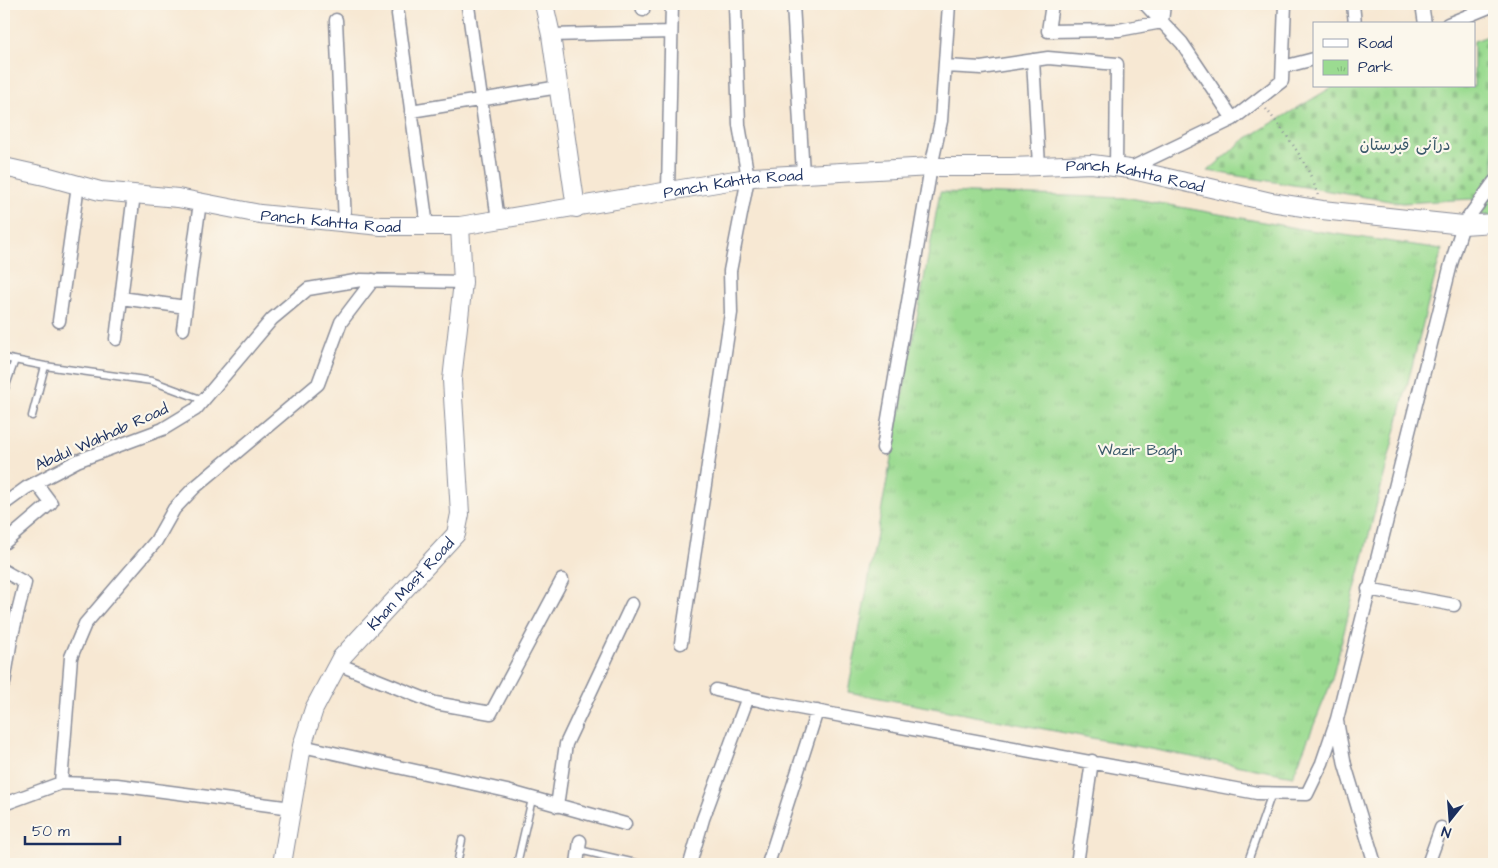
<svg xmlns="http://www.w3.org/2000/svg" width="1498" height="868" font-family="'Architects Daughter','Playpen Sans Arabic',sans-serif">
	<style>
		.cemetery { fill: url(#cemetery-stones); stroke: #5b8578 }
		.park { fill: url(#park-tufts); stroke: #5b8578 }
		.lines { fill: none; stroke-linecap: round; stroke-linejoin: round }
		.lane-casing { stroke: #898c98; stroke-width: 9 }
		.street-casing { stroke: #898c98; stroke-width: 15 }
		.secondary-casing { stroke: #898c98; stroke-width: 20 }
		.path { stroke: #898c98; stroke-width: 2.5; stroke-dasharray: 1 4; stroke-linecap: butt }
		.lane { stroke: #fff; stroke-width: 6 }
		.street { stroke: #fff; stroke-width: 12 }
		.secondary { stroke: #fff; stroke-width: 18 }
		.labels { text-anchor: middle; stroke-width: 4.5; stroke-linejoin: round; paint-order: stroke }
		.park-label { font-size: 16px; fill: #3b5a6b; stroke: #fbf7ec }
		.street-label { font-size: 16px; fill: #1b2f5e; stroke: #fbf7ec }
	</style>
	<defs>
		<pattern id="cemetery-stones" width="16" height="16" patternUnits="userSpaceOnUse" patternTransform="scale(1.25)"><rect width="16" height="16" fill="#9bdb91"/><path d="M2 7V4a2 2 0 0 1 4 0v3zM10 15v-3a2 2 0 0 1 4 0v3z" fill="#85bc7f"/></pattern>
		<pattern id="park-tufts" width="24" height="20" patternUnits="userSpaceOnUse" patternTransform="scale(1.25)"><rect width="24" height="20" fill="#9bdb91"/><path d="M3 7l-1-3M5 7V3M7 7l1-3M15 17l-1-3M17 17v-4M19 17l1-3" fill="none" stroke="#85bc7f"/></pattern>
	</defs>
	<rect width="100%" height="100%" fill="#fbf7ec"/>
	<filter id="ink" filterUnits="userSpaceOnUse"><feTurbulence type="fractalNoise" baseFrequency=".02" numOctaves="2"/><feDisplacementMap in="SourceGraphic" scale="10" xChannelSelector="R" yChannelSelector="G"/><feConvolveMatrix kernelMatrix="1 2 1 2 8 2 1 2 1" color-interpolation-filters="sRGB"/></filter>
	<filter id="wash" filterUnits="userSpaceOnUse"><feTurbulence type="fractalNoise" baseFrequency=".0096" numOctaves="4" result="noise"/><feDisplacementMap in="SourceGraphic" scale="20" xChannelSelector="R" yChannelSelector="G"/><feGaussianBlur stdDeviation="1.12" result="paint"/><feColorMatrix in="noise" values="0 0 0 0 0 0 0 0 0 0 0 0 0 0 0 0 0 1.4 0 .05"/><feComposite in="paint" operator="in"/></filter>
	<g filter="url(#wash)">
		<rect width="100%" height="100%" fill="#f7e8d3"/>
		<path class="cemetery" d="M1494,34V232L1472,199L1402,203L1208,171L1244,140L1334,86H1474V41Z"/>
		<path class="park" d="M940,192L1130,198L1302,229L1442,249L1331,683L1293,776L848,692Z"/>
	</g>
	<g filter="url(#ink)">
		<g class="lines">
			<defs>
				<path id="lane" d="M4,358L45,366L152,381L203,400
					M4,391L15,360
					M32,416L45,366
					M579,850L640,864
					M457,864L462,840
					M517,864L532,799
					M1247,864L1272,793"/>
				<path id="street" d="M642,4L643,10
					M793,4L803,174
					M1052,4L1048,31L1119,30L1162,22L1164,4
					M1145,4L1182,43L1233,119
					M1353,4L1355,24
					M1422,4L1425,24
					M468,6L498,220
					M398,14L427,226
					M336,20L345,223
					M1448,24L1494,5
					M551,35L671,32
					M1033,60L1039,166
					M946,66L981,68L1048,58L1117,64L1116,168
					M1283,67L1314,59
					M411,111L559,87
					M1129,169L1233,119L1282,81L1285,4
					M668,190L672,4
					M121,298L186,307
					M59,321L78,185
					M183,329L200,202
					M116,339L134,194
					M883,448L931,167L941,121L949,4
					M4,504L26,488L77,461L163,429L196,409L272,319L308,289L361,280L463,282
					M4,543L51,503L36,483
					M4,571L25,583L11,639L4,683
					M1368,589L1454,605
					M681,643L731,313L730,271L748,178L739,125L735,4
					M338,664L435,703L491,713L562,580
					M716,690L772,703L1257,793L1307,794L1322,763L1337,719L1451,264L1463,225L1494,182
					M1337,721L1345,765L1375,864
					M302,746L507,791L625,824
					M61,783L71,657L85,624L156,541L174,509L194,488L318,384L341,322L373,280
					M4,804L61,783L117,785L292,808
					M557,806L566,744L632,604
					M577,864L580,841
					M690,864L703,819L748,697
					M768,864L817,711
					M1077,864L1092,761
					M1428,864L1441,828"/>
				<g id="secondary">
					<path d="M544,4L551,35L576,208"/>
					<path id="s1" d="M4,167L49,177L100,191L178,198L260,214L381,226H460L753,177L931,167H1011L1092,164L1129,169L1271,202L1322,210L1463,225L1494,223"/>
					<path id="s2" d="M282,864L302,746L314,709L341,658L456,534L460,514L452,380L463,282L460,226"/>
				</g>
			</defs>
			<use href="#lane" class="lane-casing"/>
			<use href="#street" class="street-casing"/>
			<use href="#secondary" class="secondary-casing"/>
			<path class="path" d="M1266,109C1287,135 1309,164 1318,196"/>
			<use href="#lane" class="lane"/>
			<use href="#street" class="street"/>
			<use href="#secondary" class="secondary"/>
		</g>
	</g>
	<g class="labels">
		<g class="park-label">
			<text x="1405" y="150">درآنی قبرستان</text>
			<text x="1140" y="455">Wazir Bagh</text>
		</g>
		<g class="street-label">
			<text dy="6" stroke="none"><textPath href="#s1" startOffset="1142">Panch Kahtta Road</textPath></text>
			<text dy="6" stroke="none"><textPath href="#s1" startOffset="738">Panch Kahtta Road</textPath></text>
			<text dy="6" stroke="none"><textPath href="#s1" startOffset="332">Panch Kahtta Road</textPath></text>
			<text transform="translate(101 436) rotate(-24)" y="6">Abdul Wahhab Road</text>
			<text dy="6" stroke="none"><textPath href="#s2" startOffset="318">Khan Mast Road</textPath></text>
		</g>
	</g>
	<rect width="1498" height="868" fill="none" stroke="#fbf7ec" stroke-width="20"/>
	<rect x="1313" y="22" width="162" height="65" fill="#fbf7ec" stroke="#a1a7b3"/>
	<rect x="1323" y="39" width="25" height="8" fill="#ffffff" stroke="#a1a7b3"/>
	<text x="1358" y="48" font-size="15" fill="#1b2f5e">Road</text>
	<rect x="1323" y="60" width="25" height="15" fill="url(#park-tufts)" stroke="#a1a7b3"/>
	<text x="1358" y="72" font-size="15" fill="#1b2f5e">Park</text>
	<g transform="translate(1450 820) rotate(197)" stroke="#fbf7ec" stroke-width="4" paint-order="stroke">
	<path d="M0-4L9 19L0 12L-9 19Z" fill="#1b2f5e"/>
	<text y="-8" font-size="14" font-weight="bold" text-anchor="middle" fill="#1b2f5e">N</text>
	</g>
	<path d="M25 836v8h95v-8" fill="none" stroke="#1b2f5e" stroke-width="2.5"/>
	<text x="32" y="836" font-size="15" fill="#1b2f5e" stroke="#fbf7ec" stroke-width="4" paint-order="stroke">50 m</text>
</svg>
